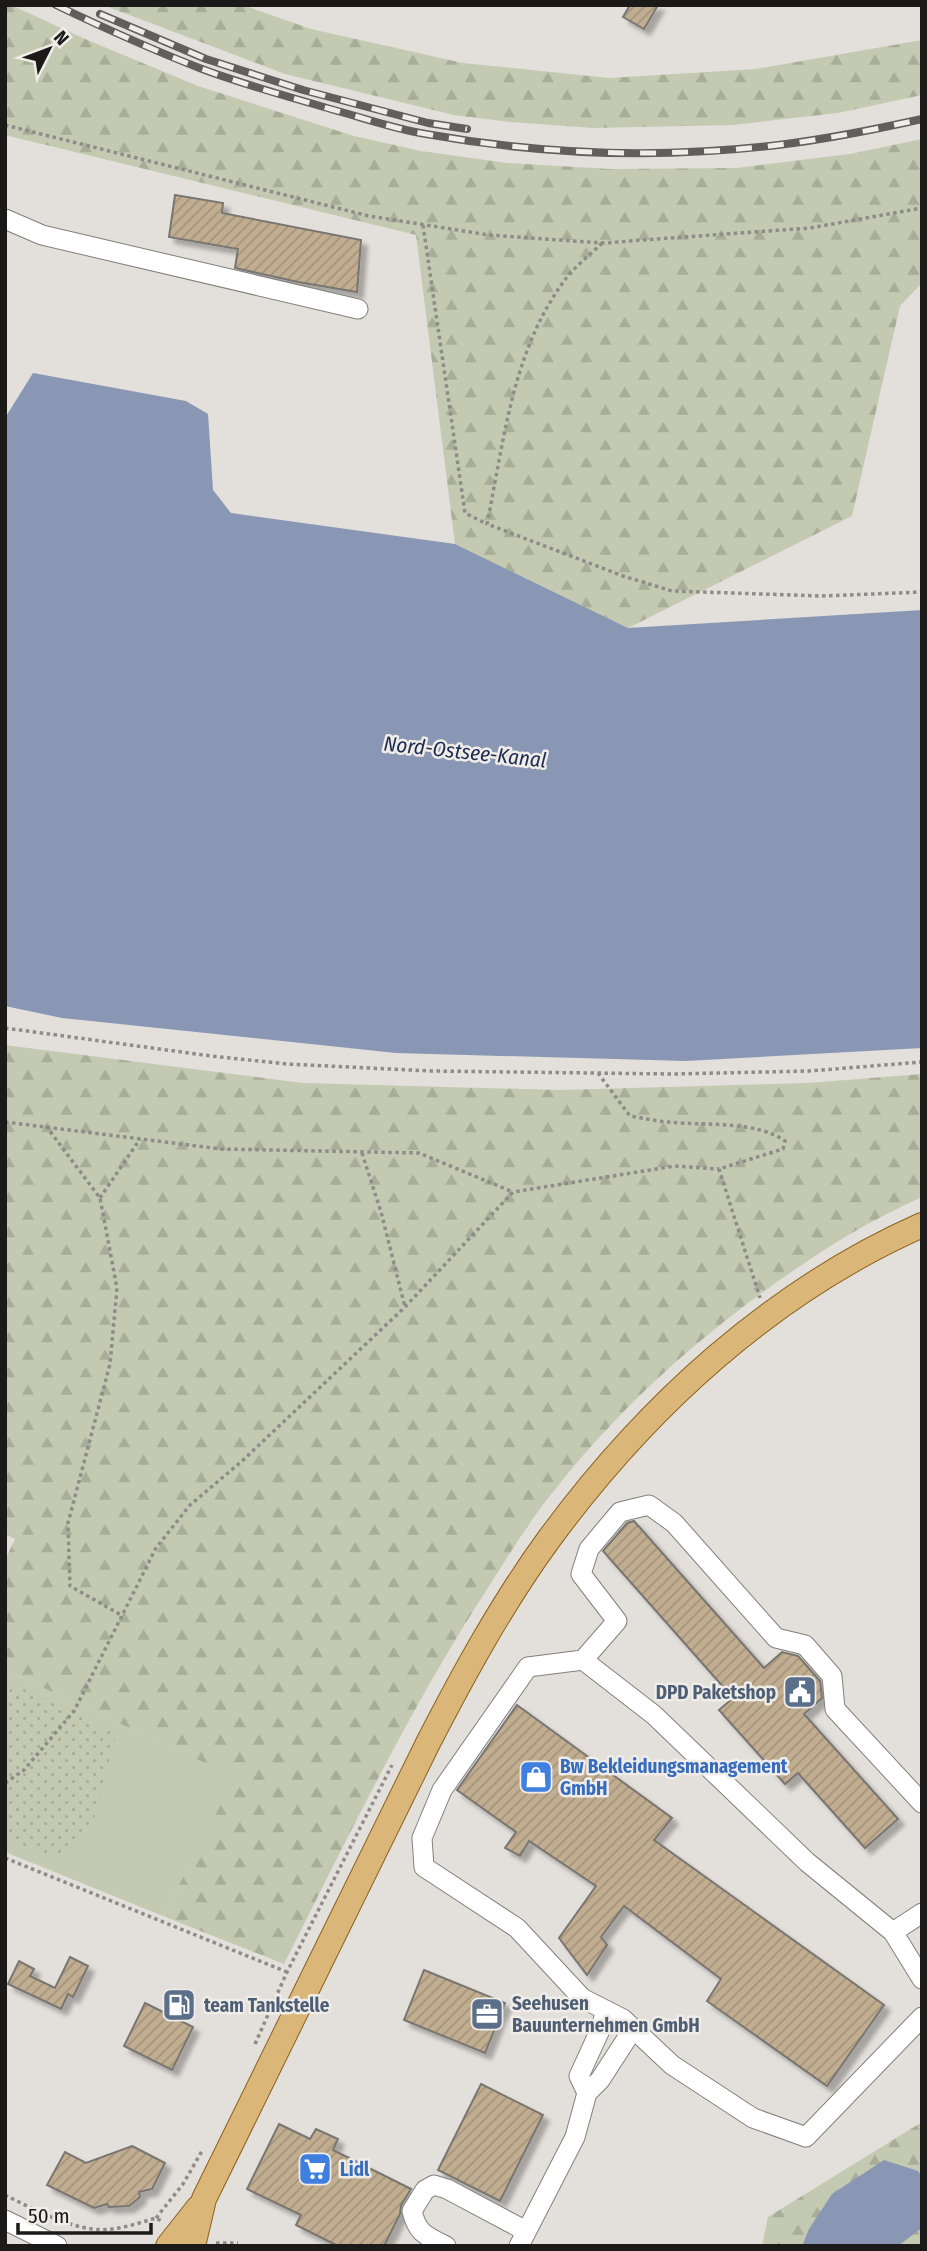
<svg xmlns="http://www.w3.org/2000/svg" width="927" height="2251" font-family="'Fira Sans Condensed',sans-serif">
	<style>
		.grass { fill: #c4cab2 }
		.forest { fill: url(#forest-firs) }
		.park { fill: url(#park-dots) }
		.water { fill: #8997b4 }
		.building { fill: url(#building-hatch); stroke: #797672; stroke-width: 2; filter: url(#shadow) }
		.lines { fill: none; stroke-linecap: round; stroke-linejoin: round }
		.minor-casing { stroke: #83807b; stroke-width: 21 }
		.major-casing { stroke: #89601d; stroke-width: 26 }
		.path { stroke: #8e8b88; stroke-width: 3.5; stroke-dasharray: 3.5 3.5; stroke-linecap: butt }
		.minor { stroke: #fff; stroke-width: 19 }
		.major { stroke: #dbb679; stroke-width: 24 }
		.rail-casing { stroke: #615f5c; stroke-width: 8 }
		.rail { stroke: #f0ece7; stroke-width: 5; stroke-dasharray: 16; stroke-linecap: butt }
		.labels { text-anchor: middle; stroke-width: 5; stroke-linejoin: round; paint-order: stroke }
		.service-label { font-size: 19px; font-weight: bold; fill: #4e5e75; stroke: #f0ece7; text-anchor: start }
		.shop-label { font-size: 19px; font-weight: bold; fill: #366cbe; stroke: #f0ece7; text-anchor: start }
		.water-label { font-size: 21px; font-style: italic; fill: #1a2c54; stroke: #f0ece7 }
	</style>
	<defs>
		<pattern id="forest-firs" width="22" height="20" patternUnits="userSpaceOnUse" patternTransform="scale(1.75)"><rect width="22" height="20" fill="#c4cab2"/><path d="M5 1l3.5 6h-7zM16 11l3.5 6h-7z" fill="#a8ad98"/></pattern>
		<pattern id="park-dots" width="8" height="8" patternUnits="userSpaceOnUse" patternTransform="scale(1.75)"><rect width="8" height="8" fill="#c4cab2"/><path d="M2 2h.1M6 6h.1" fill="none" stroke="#a8ad98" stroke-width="1.8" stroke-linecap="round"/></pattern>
		<pattern id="building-hatch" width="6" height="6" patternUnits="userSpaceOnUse" patternTransform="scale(1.75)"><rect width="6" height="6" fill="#c1ad90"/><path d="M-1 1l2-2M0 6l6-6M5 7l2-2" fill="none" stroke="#a5947c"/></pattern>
		<filter id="shadow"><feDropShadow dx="6" dy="6" stdDeviation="2" flood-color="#0004"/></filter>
	</defs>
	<rect width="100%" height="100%" fill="#e3dfda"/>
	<path class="grass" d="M5,1670L236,1777L163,1916L5,1852Z"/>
	<path class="forest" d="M5,5H11L85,39L198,86L354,136L421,151L507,163L610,169L736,168L850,154L922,139V283L900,306L852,516L628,628L455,544L416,235L5,135Z
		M103,5H243L311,29L463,63L609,78L756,69L922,40V95L838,113L732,125L593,128L510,122L454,115L285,74Z
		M5,1045L303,1083L559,1090L808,1083L922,1074V1197C863,1223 811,1257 759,1295C683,1351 616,1413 557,1487C532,1517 512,1550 491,1583C412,1704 349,1835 284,1964L163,1916L235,1777L5,1670V1560L15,1539L5,1534Z
		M922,2122V2246H762L768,2217Z"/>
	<path class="park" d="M13,1684L74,1711L116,1735L95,1817L56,1859L5,1839V1700Z"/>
	<path class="water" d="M33,373L186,401L208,414L213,490L231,513L455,544L628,628L922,610V1048L686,1061L396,1053L62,1018L5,1006V418Z
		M884,2160L918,2171L922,2177V2231L919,2230L898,2246H802L809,2229L832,2194Z"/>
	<path class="building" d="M630,5H658L644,29L623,17Z
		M175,195L223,203L222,213L361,240L357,292L298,282L235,268L238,249L169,237Z
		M634,1521L764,1668L782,1652L798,1656L820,1681L822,1698L804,1714L898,1819L865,1848L798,1773L785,1784L719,1710L733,1698L603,1551L627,1523Z
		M517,1705L672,1818L654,1840L884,2005L827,2086L707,2001L721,1979L624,1906L601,1937L607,1945L587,1975L559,1938L596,1886L529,1841L520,1856L505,1848L516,1832L457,1790Z
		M70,1957L88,1966L73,1997L68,1994L61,2009L8,1984L19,1961L34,1969L30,1976L55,1988Z
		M424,1970L505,2003L485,2053L404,2020Z
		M145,2003L193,2027L172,2070L124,2046Z
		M481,2084L543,2115L500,2201L438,2170Z
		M279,2124L310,2139L316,2129L338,2139L333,2150L411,2189L401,2205L400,2214L384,2246H338L296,2225L301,2215L247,2189Z
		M132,2146L165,2163L152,2189L139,2192L140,2197L129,2206L109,2207L107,2204L94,2208L47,2185L65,2152L86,2163Z"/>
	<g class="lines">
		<defs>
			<path id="minor" d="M5,219L42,235L358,309
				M583,1660L654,1715L807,1862L893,1932L922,1979
				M922,1803L835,1709L832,1676L805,1645L776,1638L674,1523L649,1505L620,1512L589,1549L581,1574L617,1621L583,1660L528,1667L442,1790L422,1838L424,1867L517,1928L582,1998L623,2019L672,2065L753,2118L806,2137L922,2017
				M893,1932L922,1913
				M587,2093L579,2076L601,2028L606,2010
				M5,2220L57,2246
				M446,2246C426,2236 417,2233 412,2211L425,2190L434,2185L447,2189L526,2231
				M519,2246L575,2137L587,2093L600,2080L633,2029"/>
			<path id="major" d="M168,2246L198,2208
				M193,2246L204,2199L428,1743C464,1673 503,1602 549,1539C646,1407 771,1292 922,1225"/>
		</defs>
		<use href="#minor" class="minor-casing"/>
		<use href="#major" class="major-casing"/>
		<path class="path" d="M5,125L369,216L489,235L603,243L810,228L922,208
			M423,225L465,513L487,524
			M602,243C590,255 574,267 564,281C512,352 504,441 487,524L623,576L672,591L822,596L922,592
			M5,1028L211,1056L287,1064L431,1071L673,1074L809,1071L922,1062
			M598,1073L630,1116C643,1118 655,1121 668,1122C704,1126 755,1120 785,1141L783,1149L719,1169L760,1298
			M5,1122L221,1149L419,1153L513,1192
			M46,1126L100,1198L117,1288L110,1364L68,1523L70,1586L123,1616
			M362,1153L381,1212L405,1307
			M100,1198L140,1139
			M5,1783L24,1770L74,1711L156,1548L190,1505L241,1462L405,1307L513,1192L675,1166L719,1169
			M5,1858L287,1972
			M255,2044L287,1972L392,1765
			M5,2195C31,2208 63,2225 92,2229C114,2232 135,2224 156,2218L163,2222
			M156,2218L183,2184L202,2151
			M216,2243H238"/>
		<use href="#minor" class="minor"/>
		<use href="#major" class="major"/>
		<defs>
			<path id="rail" d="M56,5C104,28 153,50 202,69C245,85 290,97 334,110C364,118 395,129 426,134C544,155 668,159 786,144C832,138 877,129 922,119
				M100,14L206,59L303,90L428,123L467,129"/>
		</defs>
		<use href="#rail" class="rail-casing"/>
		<use href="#rail" class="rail"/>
	</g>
	<defs>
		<symbol id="civic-square" viewBox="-11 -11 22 22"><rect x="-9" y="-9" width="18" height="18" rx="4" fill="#5c6f8a" stroke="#f0ece7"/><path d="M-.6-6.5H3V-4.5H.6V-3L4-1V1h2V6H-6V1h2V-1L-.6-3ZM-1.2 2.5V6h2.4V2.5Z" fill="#fff"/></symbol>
		<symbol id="shop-square" viewBox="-11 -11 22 22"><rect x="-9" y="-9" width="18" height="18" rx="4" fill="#3f7fe0" stroke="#f0ece7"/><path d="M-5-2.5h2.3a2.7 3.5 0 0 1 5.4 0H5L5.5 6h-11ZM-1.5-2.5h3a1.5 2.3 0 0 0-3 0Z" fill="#fff"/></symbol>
		<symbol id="fuel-square" viewBox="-11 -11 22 22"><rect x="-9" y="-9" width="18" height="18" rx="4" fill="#5c6f8a" stroke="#f0ece7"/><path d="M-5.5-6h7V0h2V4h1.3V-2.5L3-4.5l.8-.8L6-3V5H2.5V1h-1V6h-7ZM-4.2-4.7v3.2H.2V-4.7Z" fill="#fff"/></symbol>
		<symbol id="office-square" viewBox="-11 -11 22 22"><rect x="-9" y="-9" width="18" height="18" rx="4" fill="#5c6f8a" stroke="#f0ece7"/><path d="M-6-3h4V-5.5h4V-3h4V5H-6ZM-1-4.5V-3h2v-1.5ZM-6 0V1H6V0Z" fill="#fff"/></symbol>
		<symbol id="supermarket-square" viewBox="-11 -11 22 22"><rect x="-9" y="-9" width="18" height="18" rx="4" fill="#3f7fe0" stroke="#f0ece7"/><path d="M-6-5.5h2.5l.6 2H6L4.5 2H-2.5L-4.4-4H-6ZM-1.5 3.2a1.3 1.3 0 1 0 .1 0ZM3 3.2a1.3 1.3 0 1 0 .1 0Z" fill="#fff"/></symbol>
	</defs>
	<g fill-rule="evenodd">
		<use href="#civic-square" x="781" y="1673" width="38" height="38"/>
		<use href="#shop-square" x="517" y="1758" width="38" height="38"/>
		<use href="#fuel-square" x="160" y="1986" width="38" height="38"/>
		<use href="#office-square" x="468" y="1995" width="38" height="38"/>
		<use href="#supermarket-square" x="296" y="2150" width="38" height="38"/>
	</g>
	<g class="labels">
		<g class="service-label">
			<text x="776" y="1699" text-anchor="end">DPD Paketshop</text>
			<text x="512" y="2010">Seehusen<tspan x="512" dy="22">Bauunternehmen GmbH</tspan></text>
			<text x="204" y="2012">team Tankstelle</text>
		</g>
		<g class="shop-label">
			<text x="560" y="1773">Bw Bekleidungsmanagement<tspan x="560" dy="22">GmbH</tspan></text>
			<text x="340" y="2176">Lidl</text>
		</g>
		<g class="water-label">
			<text transform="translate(465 752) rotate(6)" y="7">Nord-Ostsee-Kanal</text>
		</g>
	</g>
	<rect width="927" height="2251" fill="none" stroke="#1c1a19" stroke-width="14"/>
	<g transform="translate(49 49) rotate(48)" stroke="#f0ece7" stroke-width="5" paint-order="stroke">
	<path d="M0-5L12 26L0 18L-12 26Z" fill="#1c1a19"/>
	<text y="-10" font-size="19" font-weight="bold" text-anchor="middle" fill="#1c1a19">N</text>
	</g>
	<path d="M18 2223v10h133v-10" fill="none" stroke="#1c1a19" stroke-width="3.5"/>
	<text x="28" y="2223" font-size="21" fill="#1c1a19" stroke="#f0ece7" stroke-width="5" paint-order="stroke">50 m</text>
</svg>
